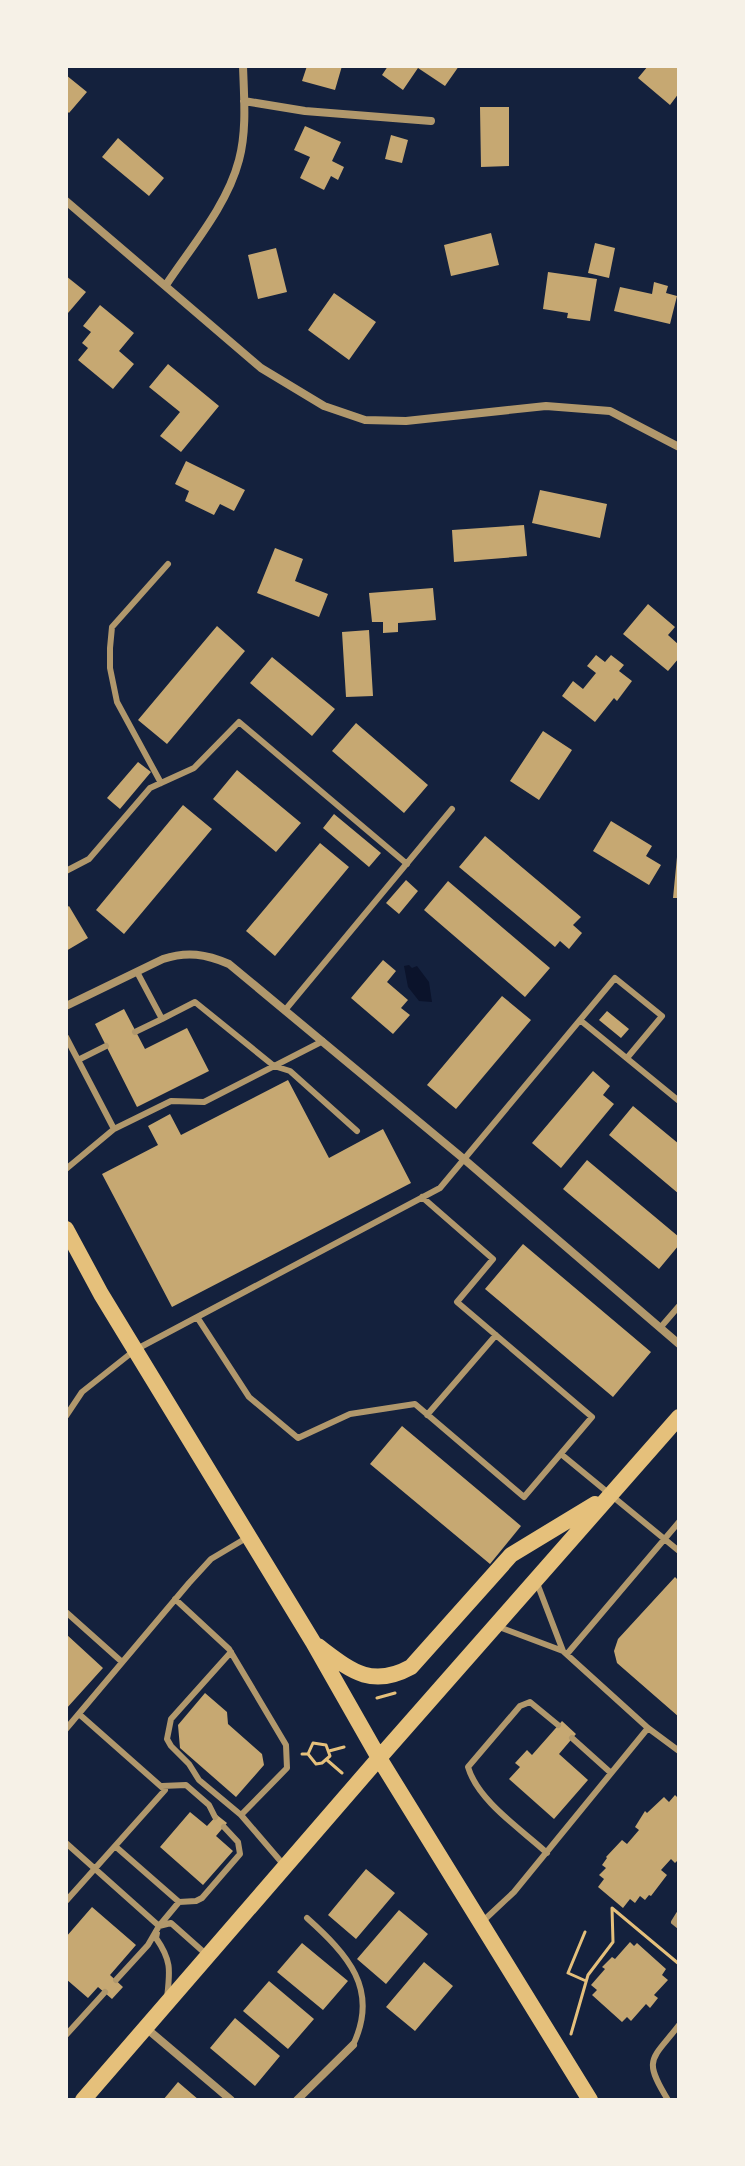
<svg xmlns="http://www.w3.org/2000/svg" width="745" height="2166" font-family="Signika,sans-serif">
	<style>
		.water { fill: #0b132b }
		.building { fill: #c6a872 }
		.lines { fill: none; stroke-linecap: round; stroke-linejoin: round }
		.path { stroke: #e5c07b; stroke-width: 3 }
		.service { stroke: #b1986c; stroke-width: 6 }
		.minor { stroke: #b1986c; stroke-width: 8 }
		.secondary { stroke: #e5c07b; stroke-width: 16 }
	</style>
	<rect width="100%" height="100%" fill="#14213d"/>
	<path class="water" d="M409,965L412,968L417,966L429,982L432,1002L419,1001L408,987L404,966Z"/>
	<path class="building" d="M307,66H342L335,90L302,81Z
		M388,66H459L445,86L418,68L403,90L382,75Z
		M648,66H679V93L670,105L638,78Z
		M66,75L87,92L69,113L66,110Z
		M480,107H509V166L481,167Z
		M305,126L341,142L332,161L344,167L338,180L331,176L324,190L300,178L310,157L294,150Z
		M391,135L408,140L402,163L385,159Z
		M118,138L164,178L149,196L102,157Z
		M491,233L499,265L451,276L444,245Z
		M595,243L615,248L609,278L588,273Z
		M276,248L287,292L258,299L248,255Z
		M548,272L597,279L590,321L567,318L568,313L543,309Z
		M66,276L86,292L68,313L66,311Z
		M654,282L668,286L666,293L677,296L670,324L614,311L620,287L652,294Z
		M334,293L376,322L349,360L308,330Z
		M100,305L134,333L119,351L134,364L113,389L78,360L88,348L82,343L91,332L83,326Z
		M168,364L219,406L181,452L160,436L180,412L149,387Z
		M186,461L245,490L234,511L220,504L214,515L185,501L189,491L175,484Z
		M540,490L607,504L600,538L532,523Z
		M524,525L527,556L454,562L452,530Z
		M275,548L303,559L295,581L328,594L319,617L257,593Z
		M433,588L436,620L398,623V632L383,633V622H372L369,593Z
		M648,604L675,627L668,635L679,645V658L668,671L623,634Z
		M217,626L245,651L167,744L138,720Z
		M369,630L373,696L346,697L342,632Z
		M596,655L605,662L611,655L624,665L619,671L632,681L617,701L614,698L595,722L562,696L573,681L583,689L596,673L587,666Z
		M272,657L335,709L312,736L250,683Z
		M356,723L428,785L404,813L332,751Z
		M543,731L572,750L539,800L510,781Z
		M138,762L151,772L120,809L107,798Z
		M237,770L301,823L276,852L213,799Z
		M183,805L212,829L124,934L96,910Z
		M334,814L381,853L369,867L323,828Z
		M611,821L652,846L646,856L661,865L649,885L593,851Z
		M485,836L581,917L573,925L582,933L569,949L560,941L555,947L459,867Z
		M320,843L349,867L275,956L246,931Z
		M677,857H679V898H673Z
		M406,880L418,891L399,914L386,903Z
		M448,881L550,968L525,997L424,910Z
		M69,906L88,938L66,951V908Z
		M383,960L396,971L387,982L408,1000L401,1008L410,1015L393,1034L351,998Z
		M502,996L531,1020L456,1109L427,1085Z
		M124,1009L145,1049L187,1028L209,1071L137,1107L95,1024Z
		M607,1011L629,1029L621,1038L599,1020Z
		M593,1071L610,1086L603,1095L614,1104L561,1168L532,1143Z
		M288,1080L329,1158L383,1129L411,1183L172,1307L102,1174L158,1145L148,1126L170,1114L181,1135Z
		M633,1106L679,1144V1194L609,1135Z
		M587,1160L679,1237V1245L659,1269L563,1189Z
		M523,1244L651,1352L613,1397L485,1289Z
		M402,1426L521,1526L490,1564L370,1464Z
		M675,1577L679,1581V1717L617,1663L614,1651L618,1639Z
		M66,1634L103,1668L66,1709Z
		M205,1693L227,1712L228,1724L262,1754L264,1765L236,1797L180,1748L178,1725Z
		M562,1721L576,1734L559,1754L588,1780L554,1819L509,1779L520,1767L515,1763L527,1750L532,1755Z
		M675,1795L679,1799V1859L675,1863L671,1859L661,1870L667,1875L651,1896L649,1895L645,1900L640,1896L635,1903L630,1899L623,1908L598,1887L604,1879L599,1875L606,1868L602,1865L607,1858L606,1857L622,1840L627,1844L639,1830L635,1827L645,1811L647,1813L664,1797L669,1802Z
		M190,1812L207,1826L217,1815L227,1823L216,1836L233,1851L203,1885L160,1847Z
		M366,1869L395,1893L356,1939L328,1915Z
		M92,1907L136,1945L110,1975L123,1987L112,1999L98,1987L88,1998L66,1979V1937Z
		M399,1910L428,1934L386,1984L357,1959Z
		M630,1942L634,1946L637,1943L666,1969L662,1975L668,1980L654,1995L658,1998L650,2008L646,2004L631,2021L627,2017L622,2022L592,1995L597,1990L591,1985L605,1969L602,1967L612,1957L615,1959Z
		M302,1943L348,1981L323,2010L277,1972Z
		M424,1962L453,1986L415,2031L386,2007Z
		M269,1981L314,2019L288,2049L243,2011Z
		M235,2018L280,2056L255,2086L210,2048Z
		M178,2082L199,2100H163Z"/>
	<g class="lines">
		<path class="path" d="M377,1698L395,1693
			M329,1751L344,1747
			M302,1754H308L316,1764L322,1763L330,1756L326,1745L313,1743L308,1754
			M327,1760L342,1773
			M585,1932L568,1973L586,1981
			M571,2034L588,1975L613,1942L612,1908L679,1964"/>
		<path class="service" d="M161,783L117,702L110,668V648L112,627L168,564
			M66,871L89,859L150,788L194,768L239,722L407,864
			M137,972L162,1019L195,1002L274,1066L290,1071L357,1131
			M286,1009L452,809
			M580,1020L615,978L662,1016L627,1058
			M135,1032L162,1019
			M66,1037L114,1129
			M78,1060L106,1046
			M66,1169L114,1129L171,1101L204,1102L323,1041
			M197,1317L249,1397L298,1438L350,1414L415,1404L524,1497L592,1417L457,1302L493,1259L422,1197
			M660,1328L679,1306
			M427,1415L496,1335
			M66,1416L82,1392L135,1350L440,1188L580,1020L679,1101
			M561,1454L679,1551
			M537,1583L563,1651
			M175,1599L229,1649L286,1745L287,1768L241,1815
			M66,1612L122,1662
			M499,1627L563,1651L648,1728L679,1751
			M231,1652L171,1719L167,1739L171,1746L189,1764L199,1780L241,1815L283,1864
			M567,1654L679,1522
			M66,1729L189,1583L211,1559L248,1537
			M572,1738L611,1773
			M162,1786L186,1785L209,1805L215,1817
			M66,1843L159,1926
			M115,1846L179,1902
			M547,1853C521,1829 478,1801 468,1767L520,1706L530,1702L558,1725
			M66,1901L165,1790L79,1714
			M679,1914L674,1922L679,1926
			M307,1918C347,1954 380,1989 353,2045
			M482,1922L514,1892L648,1728
			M159,1926L171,1923L207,1955
			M157,1933L156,1938C172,1961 170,1971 167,1998
			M116,1980L148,1945L159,1926L179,1902L196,1901L202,1898L240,1854L238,1842L224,1827
			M66,2035L105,1992
			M668,2100C642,2058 652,2060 679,2025"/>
		<path class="minor" d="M244,101L305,111L431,121
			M66,201L261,368L324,406L365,420L406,421L546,406L610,411L679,447
			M166,285C191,247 227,206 239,160C247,130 244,97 243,66
			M66,1006L163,959C187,951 206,954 229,964L465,1160L679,1344
			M146,2028L231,2100
			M297,2100L353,2045"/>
		<path class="secondary" d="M66,1229L101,1294L313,1642L379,1758L590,2100
			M318,1646C350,1670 371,1689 411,1667L511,1555L595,1504
			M83,2100L379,1758L679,1417"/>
	</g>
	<rect width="745" height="2166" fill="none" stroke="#f6f1e7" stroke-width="136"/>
</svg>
